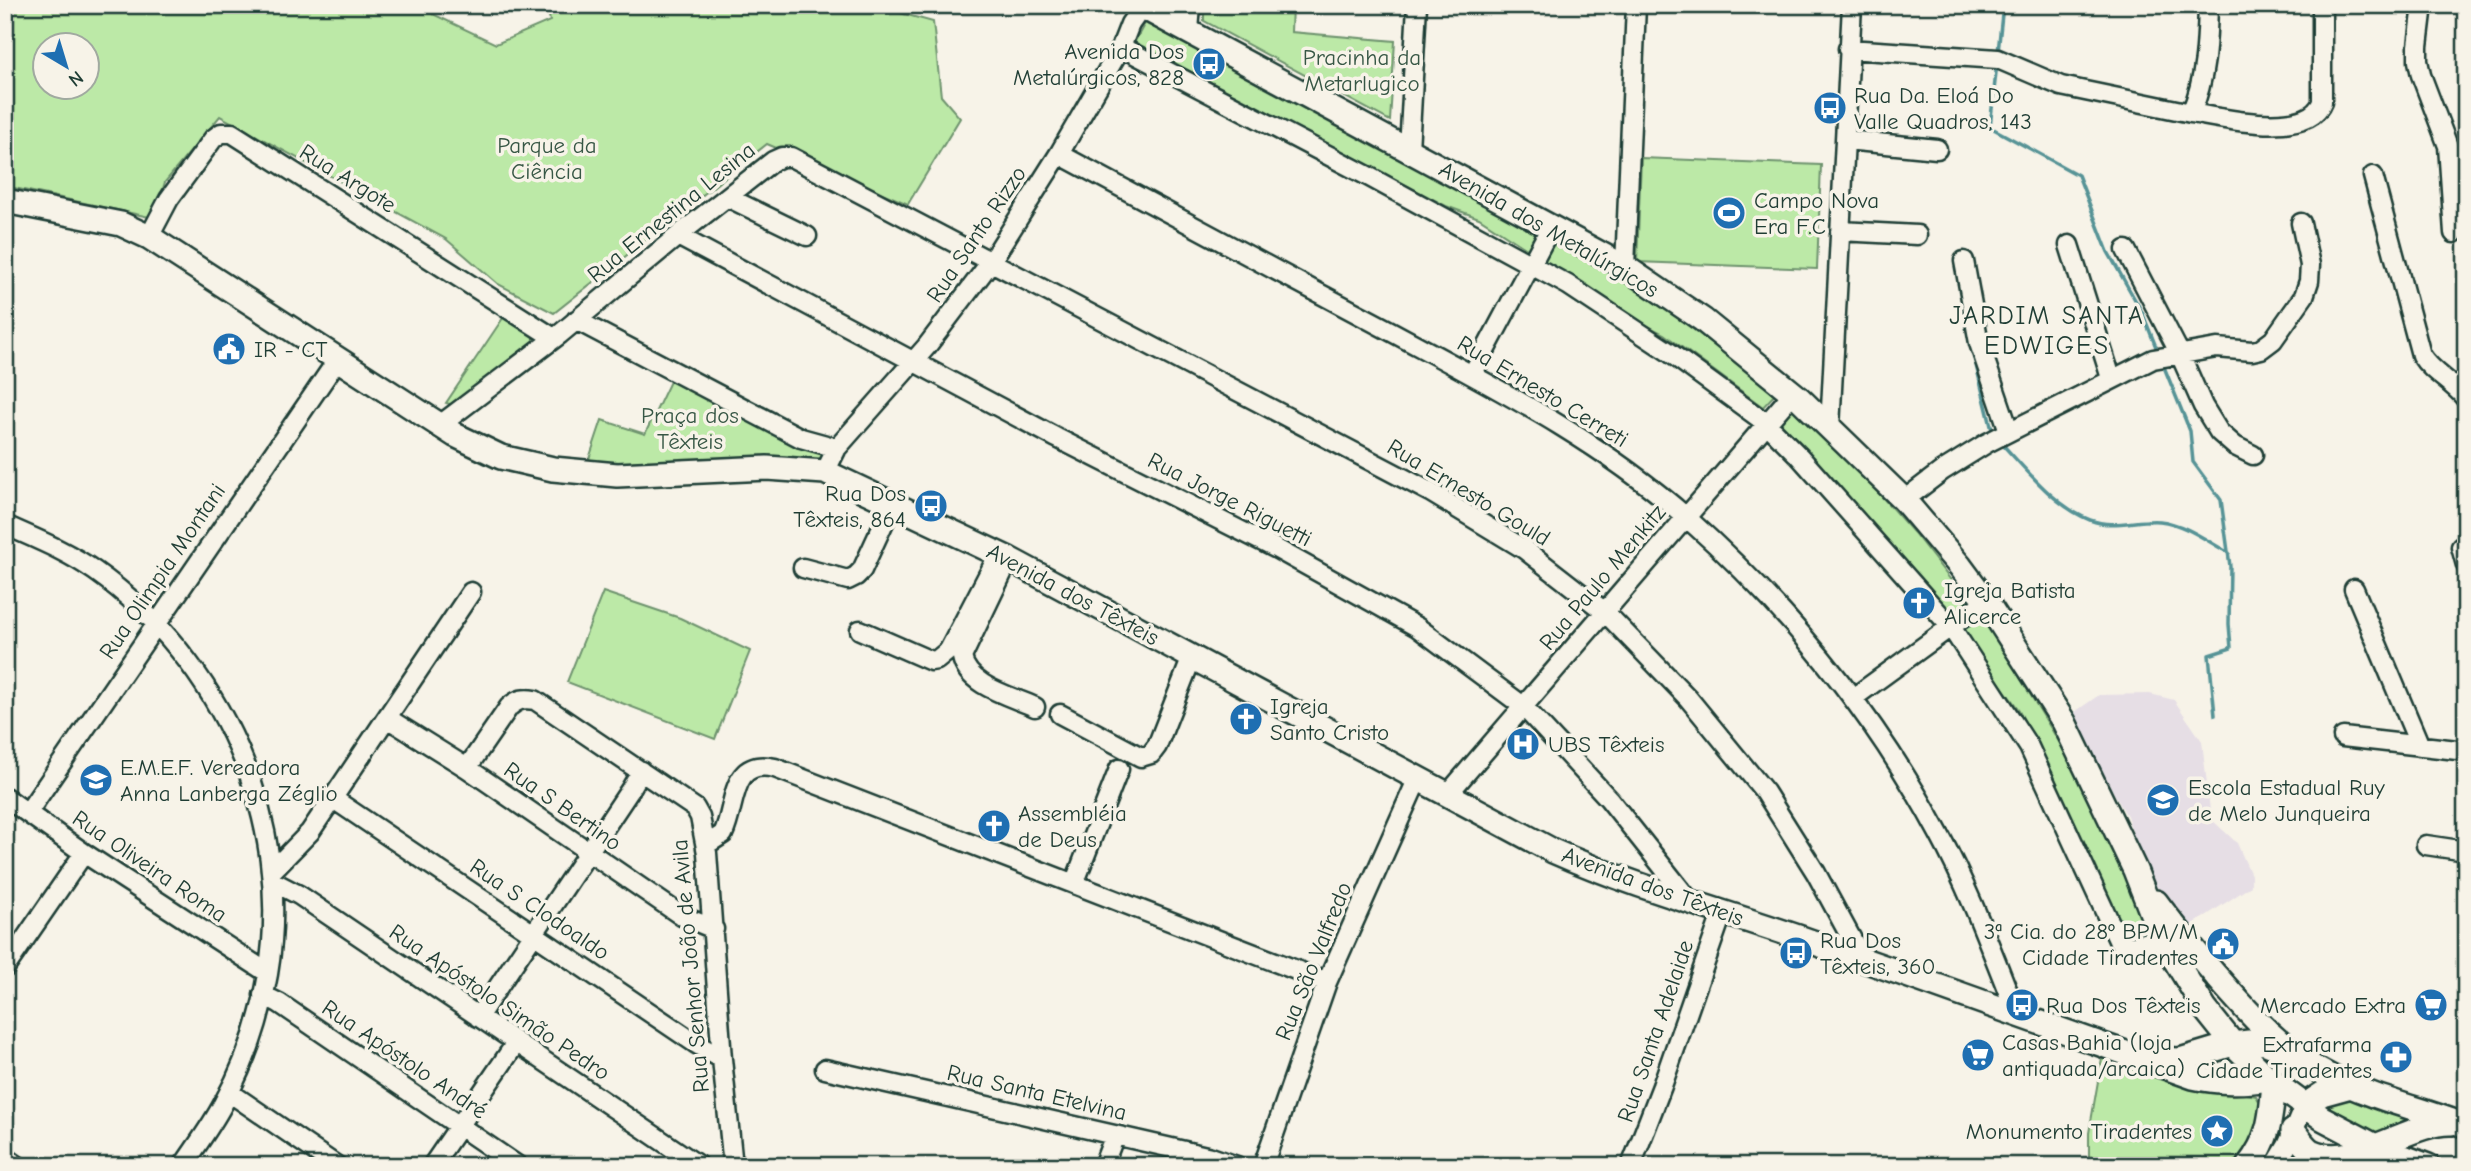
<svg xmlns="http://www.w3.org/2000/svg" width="2471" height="1171" font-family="'Comic Neue',sans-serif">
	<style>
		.built { fill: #e6dee5 }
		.green { fill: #bce9a7; stroke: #6e936e; stroke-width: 2; fill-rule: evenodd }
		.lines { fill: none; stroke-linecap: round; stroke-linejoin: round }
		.stream { stroke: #579396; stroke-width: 3.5 }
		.minor-casing { stroke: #1f3d34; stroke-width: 23 }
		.major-casing { stroke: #1f3d34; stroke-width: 28 }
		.minor { stroke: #f7f3e8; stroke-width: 18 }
		.major { stroke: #f7f3e8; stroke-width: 23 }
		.labels { text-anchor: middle; stroke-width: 7; stroke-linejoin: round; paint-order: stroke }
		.poi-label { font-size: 23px; fill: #1f3d34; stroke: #f7f3e8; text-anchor: start }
		.park-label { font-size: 23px; fill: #375745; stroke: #f7f3e8 }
		.street-label { font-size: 23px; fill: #1f3d34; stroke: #f7f3e8 }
		.quarter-label { font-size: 26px; letter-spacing: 2px; fill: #1f3d34; stroke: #f7f3e8 }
	</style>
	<rect width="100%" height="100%" fill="#f7f3e8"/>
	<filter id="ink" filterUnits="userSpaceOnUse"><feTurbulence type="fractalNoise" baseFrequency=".0143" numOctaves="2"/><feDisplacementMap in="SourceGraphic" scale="14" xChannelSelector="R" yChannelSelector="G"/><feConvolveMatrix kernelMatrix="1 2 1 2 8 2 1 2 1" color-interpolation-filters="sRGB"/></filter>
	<g filter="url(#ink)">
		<path class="built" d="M2150,694L2174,700L2202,741L2211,819L2237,843L2251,875V886L2189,927L2164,902L2136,843L2127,816L2069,716L2099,695Z"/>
		<path class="green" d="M5,5H414L496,44L550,21L547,5H871L933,22L941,96L960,118L908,204L767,144L554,313L498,284L446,239L220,116L165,182L154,218L5,186ZM46,46H88V88H46Z
			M1204,5H1292L1291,32L1395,41L1390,121L1204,21Z
			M1145,23L1388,150L1643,292L1777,392L1763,407L1664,334L1636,320L1479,218L1446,206L1134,43Z
			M1641,158L1821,165L1817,269L1637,262Z
			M505,315L534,333V341L463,399L453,405L446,403Z
			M673,375L830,449L824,467L587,465L602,420L645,434Z
			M1791,407L1866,479L1914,533L1996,638L2078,773L2148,927L2128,938L2019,710L1931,589L1777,422Z
			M603,592L680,618L750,651L715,739L567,682Z
			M2102,1058L2209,1087L2256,1096L2266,1112L2239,1166H2089V1133Z
			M2357,1089L2405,1106L2406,1125L2374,1137L2313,1102Z"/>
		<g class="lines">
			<path class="stream" d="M1998,52L2003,5
				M1997,63L1990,127L2078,175L2108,252L2142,312L2158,352
				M1972,349L1993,434
				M2162,362L2190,431L2193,462L2221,500L2230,566L2229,624L2231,648L2209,655L2215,715
				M2000,442C2026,469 2054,506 2090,520C2114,529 2136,519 2160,521C2185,524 2207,541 2229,553"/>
			<defs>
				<path id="minor" d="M2423,5L2418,46V61L2421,75L2448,146L2454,233
					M1189,31L1191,5
					M1121,47L1366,175L1568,285L1669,352L1766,423L1799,456L1951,627L2029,747L2118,940L2125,946H2135L2161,937
					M1848,49L1998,59L2061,86L2191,113C2206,78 2207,43 2208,5
					M2191,113C2221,118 2308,139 2322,102V5
					M1846,140L1937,149
					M1409,150L1417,5
					M1059,154C1171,214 1282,274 1394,333C1496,388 1601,441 1687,518C1788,608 1875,715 1939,834C1970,891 1992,952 2016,1012
					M2373,176L2421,355C2432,373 2453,382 2466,399
					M727,197L807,236
					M1840,231L1917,235
					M678,236L1057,438L1275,548L1417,627L1523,706L1609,799L1689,900
					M149,237L169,199L213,139L221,133H232L554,338
					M2069,245L2111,378
					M2126,250L2179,352L2203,406L2219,432L2235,446L2253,455
					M1964,261L1979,343L2009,431
					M1625,267L1636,5
					M576,320L801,438L837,448
					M1472,375L1551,227
					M440,425L560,334L686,229L773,161L782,157H791L1430,492L1524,549L1605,612L1688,698L1765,792L1816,873L1863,960
					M1830,428L1852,5
					M825,472L837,448L927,346L990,263L1059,154L1121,47L1130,24L1142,7
					M1904,500L1942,471L1987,443L2153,359L2217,348L2252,351L2261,349L2273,340L2304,296L2309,281L2310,265L2301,223
					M5,525C36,539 67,551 95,571C221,660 294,820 268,974C261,1017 245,1064 223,1104C212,1125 197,1145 183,1166
					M2461,547L2466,565
					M1009,559L962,657C967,686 1011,696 1035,707
					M803,568L848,580L856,576L862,570L893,503
					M2354,589L2420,746
					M860,630L931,661L937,660L949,650L999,554
					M1853,698L1986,601
					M1060,714L1141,757L1151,754L1157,746L1192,657
					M387,718L467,768L682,916L714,929
					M2343,737L2466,751
					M467,768L509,707C518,699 524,698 535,700L695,808L700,817L707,853L722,1059L733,1166
					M1448,794L1793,393
					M5,797L84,853L268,973
					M332,798L695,1043L722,1059
					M28,812L338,359
					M706,845L723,834C737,806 729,757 775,768L1327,982
					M2426,845L2466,851
					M271,872L310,832L471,592
					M272,881L299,895L699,1166
					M1074,884L1119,769
					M5,968L84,853
					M263,995L279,1003L518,1166
					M478,1017L630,790L641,771
					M825,1069L1211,1157L1237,1166
					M229,1092L337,1166
					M5,1157L18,1166
					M432,1166L516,1043
					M1103,1166L1115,1135
					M1263,1166L1327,982L1418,778
					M1631,1166L1662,1086L1723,911
					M2275,1166L2287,1146L2304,1106"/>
				<path id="major" d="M1139,5L1625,267L1703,320L1800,399L1904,500L1960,566L1986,601L2064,722L2135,870L2161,937L2205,1009L2233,1044L2269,1079L2322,1118L2379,1148L2428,1166
					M5,201L121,224L149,237L455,435L501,457L553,469L617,475L767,468L825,472L1009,559L1553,851C1632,886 1716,909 1798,937C1930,983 2062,1030 2193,1077C2220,1083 2242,1083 2269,1079
					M2156,902C2175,928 2196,952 2217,977C2250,1015 2284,1053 2329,1076C2372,1098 2421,1109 2466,1126
					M2156,1059L2180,1060L2233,1044L2249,1042L2266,1043L2286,1051
					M2304,1106L2322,1094L2351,1086
					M2293,1131C2299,1137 2304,1147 2311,1151C2352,1171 2409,1122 2451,1123
					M2248,1166C2270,1138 2271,1117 2274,1083"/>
			</defs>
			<use href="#minor" class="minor-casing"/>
			<use href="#major" class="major-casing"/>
			<use href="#minor" class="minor"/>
			<use href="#major" class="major"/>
		</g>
	</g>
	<defs>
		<symbol id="bus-disc" viewBox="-11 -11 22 22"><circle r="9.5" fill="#1f6fb2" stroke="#f7f3e8"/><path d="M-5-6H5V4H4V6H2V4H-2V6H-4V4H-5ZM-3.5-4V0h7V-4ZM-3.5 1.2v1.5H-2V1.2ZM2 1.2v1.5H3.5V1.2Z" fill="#fff"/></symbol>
		<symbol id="stadium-disc" viewBox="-11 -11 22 22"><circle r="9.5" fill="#1f6fb2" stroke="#f7f3e8"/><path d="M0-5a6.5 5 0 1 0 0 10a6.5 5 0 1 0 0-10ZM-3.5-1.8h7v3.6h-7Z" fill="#fff"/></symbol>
		<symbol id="civic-disc" viewBox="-11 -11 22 22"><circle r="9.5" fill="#1f6fb2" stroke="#f7f3e8"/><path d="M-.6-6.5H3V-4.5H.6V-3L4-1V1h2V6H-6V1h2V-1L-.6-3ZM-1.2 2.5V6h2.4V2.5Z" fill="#fff"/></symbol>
		<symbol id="church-disc" viewBox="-11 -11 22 22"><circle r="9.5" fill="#1f6fb2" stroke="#f7f3e8"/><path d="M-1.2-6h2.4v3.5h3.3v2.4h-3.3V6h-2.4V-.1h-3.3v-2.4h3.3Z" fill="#fff"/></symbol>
		<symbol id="hospital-disc" viewBox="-11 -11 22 22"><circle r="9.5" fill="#1f6fb2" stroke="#f7f3e8"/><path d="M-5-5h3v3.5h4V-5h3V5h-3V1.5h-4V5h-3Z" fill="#fff"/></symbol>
		<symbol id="school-disc" viewBox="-11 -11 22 22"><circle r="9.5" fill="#1f6fb2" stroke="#f7f3e8"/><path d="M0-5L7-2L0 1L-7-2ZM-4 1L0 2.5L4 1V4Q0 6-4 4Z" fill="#fff"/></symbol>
		<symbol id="supermarket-disc" viewBox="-11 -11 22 22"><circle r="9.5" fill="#1f6fb2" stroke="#f7f3e8"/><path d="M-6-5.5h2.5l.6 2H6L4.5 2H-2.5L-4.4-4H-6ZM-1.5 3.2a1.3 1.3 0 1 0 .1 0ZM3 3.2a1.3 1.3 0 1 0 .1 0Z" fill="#fff"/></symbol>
		<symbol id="pharmacy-disc" viewBox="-11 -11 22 22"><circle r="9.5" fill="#1f6fb2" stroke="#f7f3e8"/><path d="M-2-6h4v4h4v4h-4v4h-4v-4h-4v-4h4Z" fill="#fff"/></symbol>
		<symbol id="sight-disc" viewBox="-11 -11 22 22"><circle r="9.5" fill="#1f6fb2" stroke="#f7f3e8"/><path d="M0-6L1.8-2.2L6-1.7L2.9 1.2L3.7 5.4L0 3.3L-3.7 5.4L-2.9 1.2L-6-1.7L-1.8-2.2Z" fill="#fff"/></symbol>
	</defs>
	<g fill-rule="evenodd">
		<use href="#bus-disc" x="1190" y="45" width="38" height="38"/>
		<use href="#bus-disc" x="1811" y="89" width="38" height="38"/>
		<use href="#stadium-disc" x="1710" y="194" width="38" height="38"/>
		<use href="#civic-disc" x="210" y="330" width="38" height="38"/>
		<use href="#bus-disc" x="912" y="487" width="38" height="38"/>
		<use href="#church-disc" x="1900" y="584" width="38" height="38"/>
		<use href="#church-disc" x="1227" y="700" width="38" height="38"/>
		<use href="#hospital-disc" x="1504" y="725" width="38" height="38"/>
		<use href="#school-disc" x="77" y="761" width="38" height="38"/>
		<use href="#school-disc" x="2144" y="781" width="38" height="38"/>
		<use href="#church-disc" x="975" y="807" width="38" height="38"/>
		<use href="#civic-disc" x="2204" y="925" width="38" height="38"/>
		<use href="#bus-disc" x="1777" y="934" width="38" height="38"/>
		<use href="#bus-disc" x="2003" y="986" width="38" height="38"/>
		<use href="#supermarket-disc" x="2412" y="986" width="38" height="38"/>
		<use href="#supermarket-disc" x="1959" y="1036" width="38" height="38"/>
		<use href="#pharmacy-disc" x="2377" y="1038" width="38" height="38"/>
		<use href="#sight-disc" x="2198" y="1112" width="38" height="38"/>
	</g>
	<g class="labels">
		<g class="poi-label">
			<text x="1184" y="59" text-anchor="end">Avenida Dos<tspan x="1184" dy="26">Metalúrgicos, 828</tspan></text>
			<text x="1854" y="103">Rua Da. Eloá Do<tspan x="1854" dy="26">Valle Quadros, 143</tspan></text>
			<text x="1754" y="208">Campo Nova<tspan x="1754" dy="26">Era F.C</tspan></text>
			<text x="254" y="357">IR - CT</text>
			<text x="906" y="501" text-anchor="end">Rua Dos<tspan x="906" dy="26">Têxteis, 864</tspan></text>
			<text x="1944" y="598">Igreja Batista<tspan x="1944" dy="26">Alicerce</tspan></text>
			<text x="1270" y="714">Igreja<tspan x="1270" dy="26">Santo Cristo</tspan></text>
			<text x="1548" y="752">UBS Têxteis</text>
			<text x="120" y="775">E.M.E.F. Vereadora<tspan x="120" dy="26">Anna Lanberga Zéglio</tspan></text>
			<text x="2188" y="795">Escola Estadual Ruy<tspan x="2188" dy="26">de Melo Junqueira</tspan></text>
			<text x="1018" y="821">Assembléia<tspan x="1018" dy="26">de Deus</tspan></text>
			<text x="2198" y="939" text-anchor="end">3ª Cia. do 28º BPM/M<tspan x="2198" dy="26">Cidade Tiradentes</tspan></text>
			<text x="1820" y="948">Rua Dos<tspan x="1820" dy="26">Têxteis, 360</tspan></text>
			<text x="2046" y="1013">Rua Dos Têxteis</text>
			<text x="2406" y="1013" text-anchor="end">Mercado Extra</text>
			<text x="2002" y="1050">Casas Bahia (loja<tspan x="2002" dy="26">antiquada/arcaica)</tspan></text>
			<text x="2372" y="1052" text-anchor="end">Extrafarma<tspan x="2372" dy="26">Cidade Tiradentes</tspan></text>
			<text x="2192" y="1139" text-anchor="end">Monumento Tiradentes</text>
		</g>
		<g class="park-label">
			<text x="1362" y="65">Pracinha da<tspan x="1362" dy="26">Metarlugico</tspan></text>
			<text x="547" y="153">Parque da<tspan x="547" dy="26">Ciência</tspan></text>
			<text x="690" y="423">Praça dos<tspan x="690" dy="26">Têxteis</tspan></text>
		</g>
		<g class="street-label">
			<text transform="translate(348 178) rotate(32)" y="8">Rua Argote</text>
			<text transform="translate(671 212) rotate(-39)" y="8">Rua Ernestina Lesina</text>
			<text transform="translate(1549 229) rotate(30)" y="8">Avenida dos Metalúrgicos</text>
			<text transform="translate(976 234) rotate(-56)" y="8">Rua Santo Rizzo</text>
			<text transform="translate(1543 391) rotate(31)" y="8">Rua Ernesto Cerreti</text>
			<text transform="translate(1469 492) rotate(31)" y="8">Rua Ernesto Gould</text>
			<text transform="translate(1230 499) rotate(27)" y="8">Rua Jorge Riguetti</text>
			<text transform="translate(162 571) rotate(-56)" y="8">Rua Olimpia Montani</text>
			<text transform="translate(1602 577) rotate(-50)" y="8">Rua Paulo Menkitz</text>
			<text transform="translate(1073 594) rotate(28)" y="8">Avenida dos Têxteis</text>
			<text transform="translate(563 806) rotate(35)" y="8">Rua S Bertino</text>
			<text transform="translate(150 866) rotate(34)" y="8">Rua Oliveira Roma</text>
			<text transform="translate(1653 886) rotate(20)" y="8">Avenida dos Têxteis</text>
			<text transform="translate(540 909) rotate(34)" y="8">Rua S Clodoaldo</text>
			<text transform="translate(1313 961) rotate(-68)" y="8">Rua São Valfredo</text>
			<text transform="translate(690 966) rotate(-95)" y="8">Rua Senhor João de Avila</text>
			<text transform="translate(500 1002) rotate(34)" y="8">Rua Apóstolo Simão Pedro</text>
			<text transform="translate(1655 1031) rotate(-71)" y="8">Rua Santa Adelaide</text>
			<text transform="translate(405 1059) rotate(34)" y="8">Rua Apóstolo André</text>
			<text transform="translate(1037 1092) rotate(13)" y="8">Rua Santa Etelvina</text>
		</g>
		<g class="quarter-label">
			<text x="2047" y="324">JARDIM SANTA<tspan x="2047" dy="30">EDWIGES</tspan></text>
		</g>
	</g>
	<rect width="2471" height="1171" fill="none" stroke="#f7f3e8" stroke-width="28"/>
	<rect x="14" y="14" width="2443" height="1143" fill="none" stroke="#1f3d34" stroke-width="2.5" filter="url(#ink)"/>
	<g transform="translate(66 66) rotate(142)"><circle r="33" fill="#f7f3e8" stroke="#a1aaa0" stroke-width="2"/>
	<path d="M0-5L12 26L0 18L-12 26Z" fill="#1f6fb2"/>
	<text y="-10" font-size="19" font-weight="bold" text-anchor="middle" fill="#1f3d34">N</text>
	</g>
</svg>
